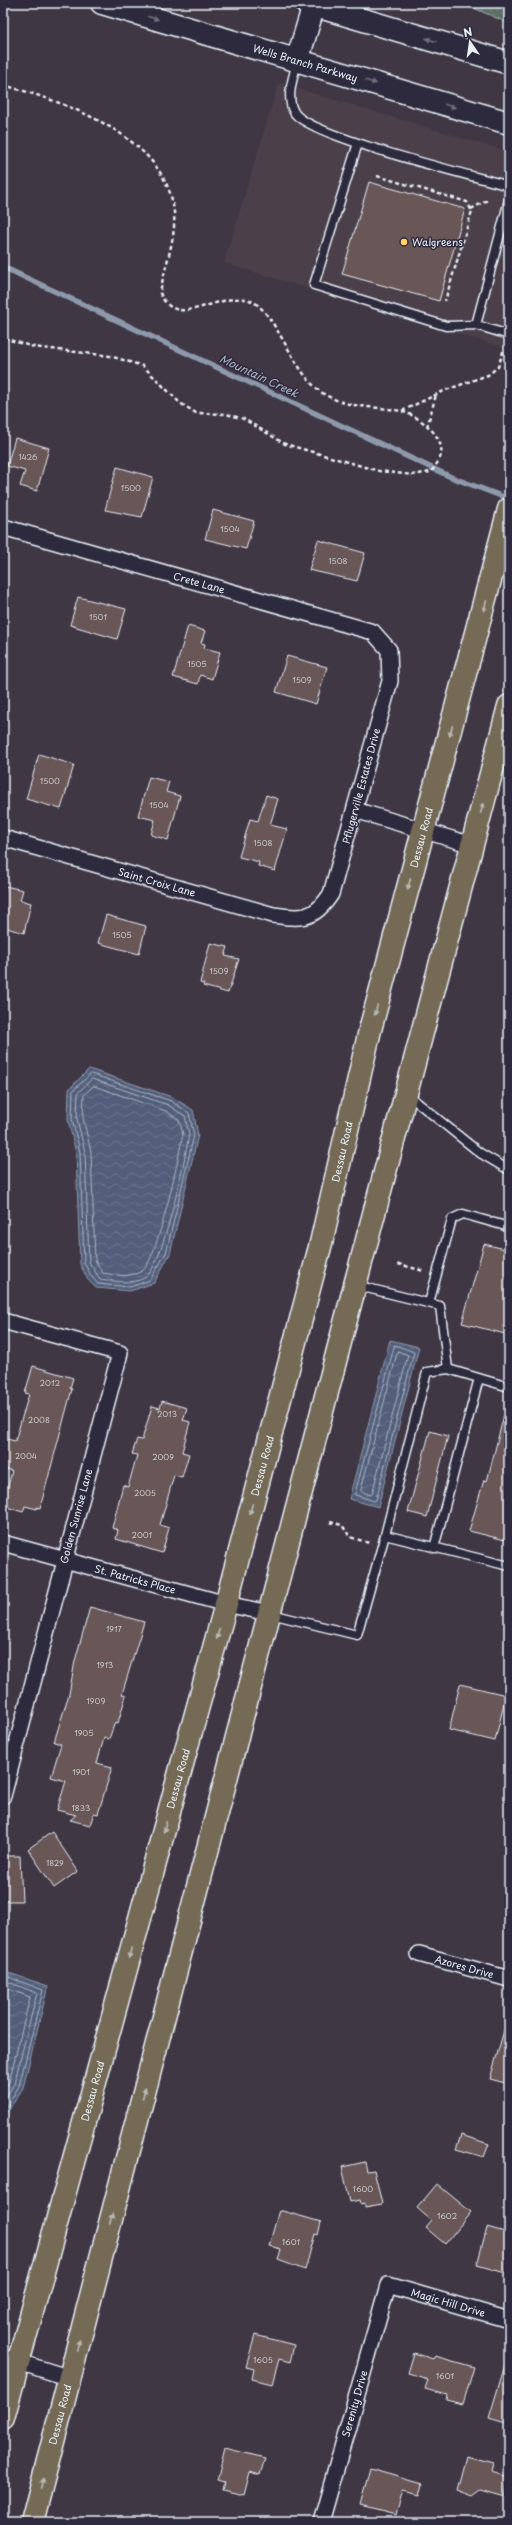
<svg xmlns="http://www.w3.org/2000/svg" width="512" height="2525" font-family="'Playpen Sans',sans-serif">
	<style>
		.built { fill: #4c404a }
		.grass { fill: url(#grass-dots); stroke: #a2b0af }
		.water { fill: url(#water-waves); stroke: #8e99ac }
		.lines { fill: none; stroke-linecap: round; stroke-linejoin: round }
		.shore { stroke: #acb6c6; stroke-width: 1 }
		.stream { stroke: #8e99ac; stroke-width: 5.5 }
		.building { fill: #695657; stroke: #e8f1f8 }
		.service-casing { stroke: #e8f1f8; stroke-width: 11 }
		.minor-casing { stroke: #e8f1f8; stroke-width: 18 }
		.secondary-casing { stroke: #e8f1f8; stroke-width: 25 }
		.primary-casing { stroke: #e8f1f8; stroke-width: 25 }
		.path { stroke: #e8f1f8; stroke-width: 2.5; stroke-dasharray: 4 3; stroke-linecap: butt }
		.service { stroke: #2f2a3d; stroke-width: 8 }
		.minor { stroke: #2f2a3d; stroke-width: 15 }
		.secondary { stroke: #2f2a3d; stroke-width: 22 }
		.primary { stroke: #756a55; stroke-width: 22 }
		.oneway { fill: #70707e }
		.oneway2 { fill: #babbb7 }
		.poi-dot { fill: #ffd166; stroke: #2f2a3d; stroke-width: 1.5 }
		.labels { text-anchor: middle; stroke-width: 3; stroke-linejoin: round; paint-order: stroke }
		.number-label { font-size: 8px; fill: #c8cad0 }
		.street-label { font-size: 10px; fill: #e8f1f8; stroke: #2f2a3d }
		.poi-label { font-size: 10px; fill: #e8f1f8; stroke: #2f2a3d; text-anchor: start }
		.water-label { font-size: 11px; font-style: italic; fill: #acb6c6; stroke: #2f2a3d }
	</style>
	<defs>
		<pattern id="grass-dots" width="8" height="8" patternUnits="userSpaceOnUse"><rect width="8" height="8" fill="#5c6e66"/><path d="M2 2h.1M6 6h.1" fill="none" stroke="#73837d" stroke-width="1.8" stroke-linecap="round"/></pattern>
		<pattern id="water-waves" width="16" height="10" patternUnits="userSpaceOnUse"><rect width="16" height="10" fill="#525e7a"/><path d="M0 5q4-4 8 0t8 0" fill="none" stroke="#6b768e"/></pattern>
	</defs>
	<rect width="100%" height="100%" fill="#403745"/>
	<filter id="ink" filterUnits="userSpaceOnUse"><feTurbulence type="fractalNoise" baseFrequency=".025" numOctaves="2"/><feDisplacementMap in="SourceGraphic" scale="8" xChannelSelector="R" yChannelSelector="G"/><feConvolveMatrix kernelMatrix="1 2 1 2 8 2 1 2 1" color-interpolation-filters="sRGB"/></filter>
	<g filter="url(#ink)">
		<path class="built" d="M279,83L509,152V349L224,263Z"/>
		<path class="grass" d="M462,3H509V23H508Z"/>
		<path class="water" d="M89,1069L172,1097L193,1110L198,1135L170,1254L154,1283L130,1291L96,1288L88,1280L80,1264L76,1153L68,1120L69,1089Z
			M390,1340L419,1347L378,1507L349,1499Z
			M3,1971L48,1986L23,2088L9,2110L3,2111Z"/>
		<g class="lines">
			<path class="shore" d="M91,1074L171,1101L189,1113L194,1135L166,1253L150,1280L130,1287L98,1284L92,1277L84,1263L80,1152L72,1119L73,1091Z
				M92,1079L168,1105L185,1116L189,1134C185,1161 164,1258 148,1275C137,1286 114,1281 100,1279L89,1262L85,1152L77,1119L78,1093Z
				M94,1086L166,1111L179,1120L183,1134C179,1156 157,1262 142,1271C130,1278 116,1275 103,1273L95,1260L91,1152L83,1118L84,1095Z
				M395,1345L414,1352L376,1500L374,1501L355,1495Z
				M398,1351L408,1355L372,1494L370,1495L361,1491Z
				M3,1975L43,1990L19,2086L7,2106L3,2107
				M3,1980L37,1993L14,2084L3,2102
				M3,1987L30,1997L9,2082L3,2091"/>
			<path class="stream" d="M3,267L451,477L509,499"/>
		</g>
		<path class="building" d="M369,182L465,209L439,301L342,274Z
			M15,438L49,448L37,491L20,486L25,471L7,466Z
			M117,467L153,477L142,517L105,510Z
			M213,510L254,521L246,549L205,539Z
			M318,540L365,553L357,581L309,570Z
			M78,597L126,609L117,639L70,625Z
			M188,626L205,631L201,643L205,644L204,648L220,652L212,679L200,675L198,684L173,677Z
			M287,656L327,667L316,704L276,692Z
			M39,754L74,765L61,809L26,799Z
			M149,777L169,782L166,792L180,796L168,840L151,835L155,820L138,816Z
			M266,795L278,799L270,825L287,829L275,871L258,866L259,862L239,857L250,819L258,821Z
			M5,886L23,890L20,900L31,903L24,933L3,927Z
			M106,915L146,926L139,954L98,943Z
			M210,943L228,947L225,956L239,959L228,993L203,986L204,984L200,983Z
			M484,1244L509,1250V1335L462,1323Z
			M33,1366L73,1378L70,1388L72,1389L40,1508L37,1507V1509L25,1506L23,1512L3,1506L12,1471L3,1468V1438L15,1441L29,1394L25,1393Z
			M162,1401L187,1408L183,1420L190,1422L182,1452L189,1454L182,1477L174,1475L160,1525L169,1528L162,1553L116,1539L118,1530L112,1528L123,1485L128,1487L137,1455L132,1454L137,1439L142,1440L152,1406L160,1408Z
			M504,1415H509V1541L469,1531L484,1480L487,1481Z
			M430,1431L448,1436L427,1517L408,1512Z
			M90,1607L144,1622L122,1694L126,1695L118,1723L115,1722L109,1739L104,1738L97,1763L112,1767L98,1814L94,1813L90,1825L70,1820L76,1815L57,1810L66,1781L51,1777L61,1744L54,1742L69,1694L75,1661Z
			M460,1684L506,1695L495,1741L449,1730Z
			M52,1832L78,1871L54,1888L28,1849Z
			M3,1856H20L22,1901H3Z
			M505,2027H509V2084L490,2079Z
			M461,2135L489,2144L484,2157L456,2149Z
			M365,2162L367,2171L374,2170L382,2204L365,2207V2203L361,2204L360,2200L350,2202L342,2167Z
			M437,2184L471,2212L445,2244L426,2228L432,2221L417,2208Z
			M279,2210L321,2222L318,2235L315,2234L305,2270L278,2260L281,2249L269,2246Z
			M487,2227L508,2233L505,2244L509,2245V2274L477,2265Z
			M255,2335L294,2345L290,2362L279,2359L272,2384L252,2379L254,2369L246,2367Z
			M414,2353L433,2359L435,2356L474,2367L463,2404L446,2400L447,2395L425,2389L428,2379L408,2373Z
			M505,2365H509V2424L489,2418Z
			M225,2448L265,2458L260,2475L250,2472L244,2495L222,2490L224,2482L217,2480Z
			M466,2456L493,2463L491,2472L509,2477L505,2497L481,2490L473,2496L457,2490Z
			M370,2468L423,2483L420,2495L403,2491L396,2515L360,2506Z"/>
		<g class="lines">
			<defs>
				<path id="service" d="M297,61C294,77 285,96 294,112C307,136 474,176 509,186
					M358,143L314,285L446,326L476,325L509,335
					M476,325L509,200
					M408,1095L480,1153L509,1170
					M355,1285L440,1306L448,1369L509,1387
					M429,1303L452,1219L463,1214L509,1227
					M385,1535L427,1372L448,1369
					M434,1548L479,1378
					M271,1614L357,1635L385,1535L509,1566"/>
				<g id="minor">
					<path id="s1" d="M3,527L373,632L389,650L390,681L331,894C314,920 302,919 273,915L3,838"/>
					<path d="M355,810L472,845"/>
					<path d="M3,1321L120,1353L3,1796"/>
					<path id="s2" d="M3,1543L226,1604L269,1613"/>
					<path id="s3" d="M419,1954L509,1979"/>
					<path d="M3,2357L70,2378"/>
					<path id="s4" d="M321,2522L388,2285L509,2320"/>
				</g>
				<g id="secondary">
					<path id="s5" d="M102,3L509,123"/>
					<path d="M306,3L509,63"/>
					<path d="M297,61L314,5"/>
				</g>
				<g id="primary">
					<path id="s6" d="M3,2418L226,1604L321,1243L370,1030L509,509"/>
					<path id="s7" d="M32,2522L355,1285L509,706"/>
				</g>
			</defs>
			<use href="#service" class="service-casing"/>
			<use href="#minor" class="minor-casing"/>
			<use href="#secondary" class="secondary-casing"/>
			<use href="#primary" class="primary-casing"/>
			<path class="path" d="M3,85C62,101 156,133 172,200C180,232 165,262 160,293C176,332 219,291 249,300C275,308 293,375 324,394C351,410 372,405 400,411C415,414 439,431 441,448C443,457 436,465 431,472L412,475L379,471L285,444L244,419L226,414L196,413L180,403L143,366L110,356L34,347L3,338
				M377,176L467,202L472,211L445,301
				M471,209L488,200
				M402,411L446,390L488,375L498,367L504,349
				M427,427L436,395
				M398,1264L424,1271
				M330,1522L342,1525L350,1537L369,1543"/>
			<use href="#service" class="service"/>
			<use href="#minor" class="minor"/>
			<use href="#secondary" class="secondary"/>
			<use href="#primary" class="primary"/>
		</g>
		<defs><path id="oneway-solid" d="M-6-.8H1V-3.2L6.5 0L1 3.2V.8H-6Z"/></defs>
		<g class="oneway">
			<use href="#oneway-solid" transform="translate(153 18) rotate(16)"/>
			<use href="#oneway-solid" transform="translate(431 40) rotate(-163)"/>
			<use href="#oneway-solid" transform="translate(371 82) rotate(16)"/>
			<use href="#oneway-solid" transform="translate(450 106) rotate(16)"/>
		</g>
		<g class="oneway2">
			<use href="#oneway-solid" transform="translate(485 606) rotate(105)"/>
			<use href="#oneway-solid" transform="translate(451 731) rotate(105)"/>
			<use href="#oneway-solid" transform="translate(482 808) rotate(-75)"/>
			<use href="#oneway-solid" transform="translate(409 884) rotate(105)"/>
			<use href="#oneway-solid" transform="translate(376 1010) rotate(105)"/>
			<use href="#oneway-solid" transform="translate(251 1509) rotate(105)"/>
			<use href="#oneway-solid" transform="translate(218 1634) rotate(105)"/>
			<use href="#oneway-solid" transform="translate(165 1827) rotate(105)"/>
			<use href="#oneway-solid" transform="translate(130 1953) rotate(105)"/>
			<use href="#oneway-solid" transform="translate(144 2093) rotate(-75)"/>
			<use href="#oneway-solid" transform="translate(111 2219) rotate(-75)"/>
			<use href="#oneway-solid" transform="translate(78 2345) rotate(-75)"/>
			<use href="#oneway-solid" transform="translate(42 2484) rotate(-75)"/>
		</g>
	</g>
	<circle class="poi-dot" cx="404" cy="242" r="4"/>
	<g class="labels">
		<g class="number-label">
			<text x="28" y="460">1426</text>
			<text x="131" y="491">1500</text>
			<text x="230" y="532">1504</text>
			<text x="338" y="564">1508</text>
			<text x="98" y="620">1501</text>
			<text x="197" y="667">1505</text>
			<text x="302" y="683">1509</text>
			<text x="50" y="784">1500</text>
			<text x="159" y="808">1504</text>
			<text x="263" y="846">1508</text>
			<text x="122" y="938">1505</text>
			<text x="219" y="974">1509</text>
			<text x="50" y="1386">2012</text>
			<text x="167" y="1417">2013</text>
			<text x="39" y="1423">2008</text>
			<text x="26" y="1459">2004</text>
			<text x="163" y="1460">2009</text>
			<text x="145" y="1496">2005</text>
			<text x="142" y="1538">2001</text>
			<text x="114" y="1632">1917</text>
			<text x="105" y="1668">1913</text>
			<text x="96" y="1704">1909</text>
			<text x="84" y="1736">1905</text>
			<text x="81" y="1775">1901</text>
			<text x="81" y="1811">1833</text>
			<text x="55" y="1866">1829</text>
			<text x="363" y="2192">1600</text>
			<text x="447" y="2219">1602</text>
			<text x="291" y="2245">1601</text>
			<text x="263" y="2363">1605</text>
			<text x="445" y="2379">1601</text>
		</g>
		<g class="street-label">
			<text dy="4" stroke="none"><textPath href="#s5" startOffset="212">Wells Branch Parkway</textPath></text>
			<text dy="4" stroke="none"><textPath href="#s1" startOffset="204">Crete Lane</textPath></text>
			<text transform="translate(361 786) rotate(-75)" y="4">Pflugerville Estates Drive</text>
			<text dy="4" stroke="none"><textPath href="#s6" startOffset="1635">Dessau Road</textPath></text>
			<text transform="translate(157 882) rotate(16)" y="4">Saint Croix Lane</text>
			<text dy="4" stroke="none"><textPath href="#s6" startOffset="1311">Dessau Road</textPath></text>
			<text dy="4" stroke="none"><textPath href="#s6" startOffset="987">Dessau Road</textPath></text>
			<text transform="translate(76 1516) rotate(-75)" y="4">Golden Sunrise Lane</text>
			<text dy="4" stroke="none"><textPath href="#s2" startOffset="137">St. Patricks Place</textPath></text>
			<text dy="4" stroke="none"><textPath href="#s6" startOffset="663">Dessau Road</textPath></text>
			<text dy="4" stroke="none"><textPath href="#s3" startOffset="47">Azores Drive</textPath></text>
			<text dy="4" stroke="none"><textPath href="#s6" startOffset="339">Dessau Road</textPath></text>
			<text dy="4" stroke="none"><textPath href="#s4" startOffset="309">Magic Hill Drive</textPath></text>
			<text dy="4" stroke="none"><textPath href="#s4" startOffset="123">Serenity Drive</textPath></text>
			<text dy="4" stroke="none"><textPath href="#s7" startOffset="111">Dessau Road</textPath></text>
		</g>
		<g class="poi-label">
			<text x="412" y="246">Walgreens</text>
		</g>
		<g class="water-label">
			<text transform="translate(259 376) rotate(25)" y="4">Mountain Creek</text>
		</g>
	</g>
	<rect width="512" height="2525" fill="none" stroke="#2f2a3d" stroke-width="16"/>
	<rect x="8" y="8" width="496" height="2509" fill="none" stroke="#e8f1f8" stroke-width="1.5" filter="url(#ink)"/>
	<g transform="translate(470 42) rotate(347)" stroke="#2f2a3d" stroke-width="3" paint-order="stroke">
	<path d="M0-3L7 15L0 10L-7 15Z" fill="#e8f1f8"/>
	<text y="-6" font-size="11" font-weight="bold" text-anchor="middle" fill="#e8f1f8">N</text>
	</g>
</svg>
